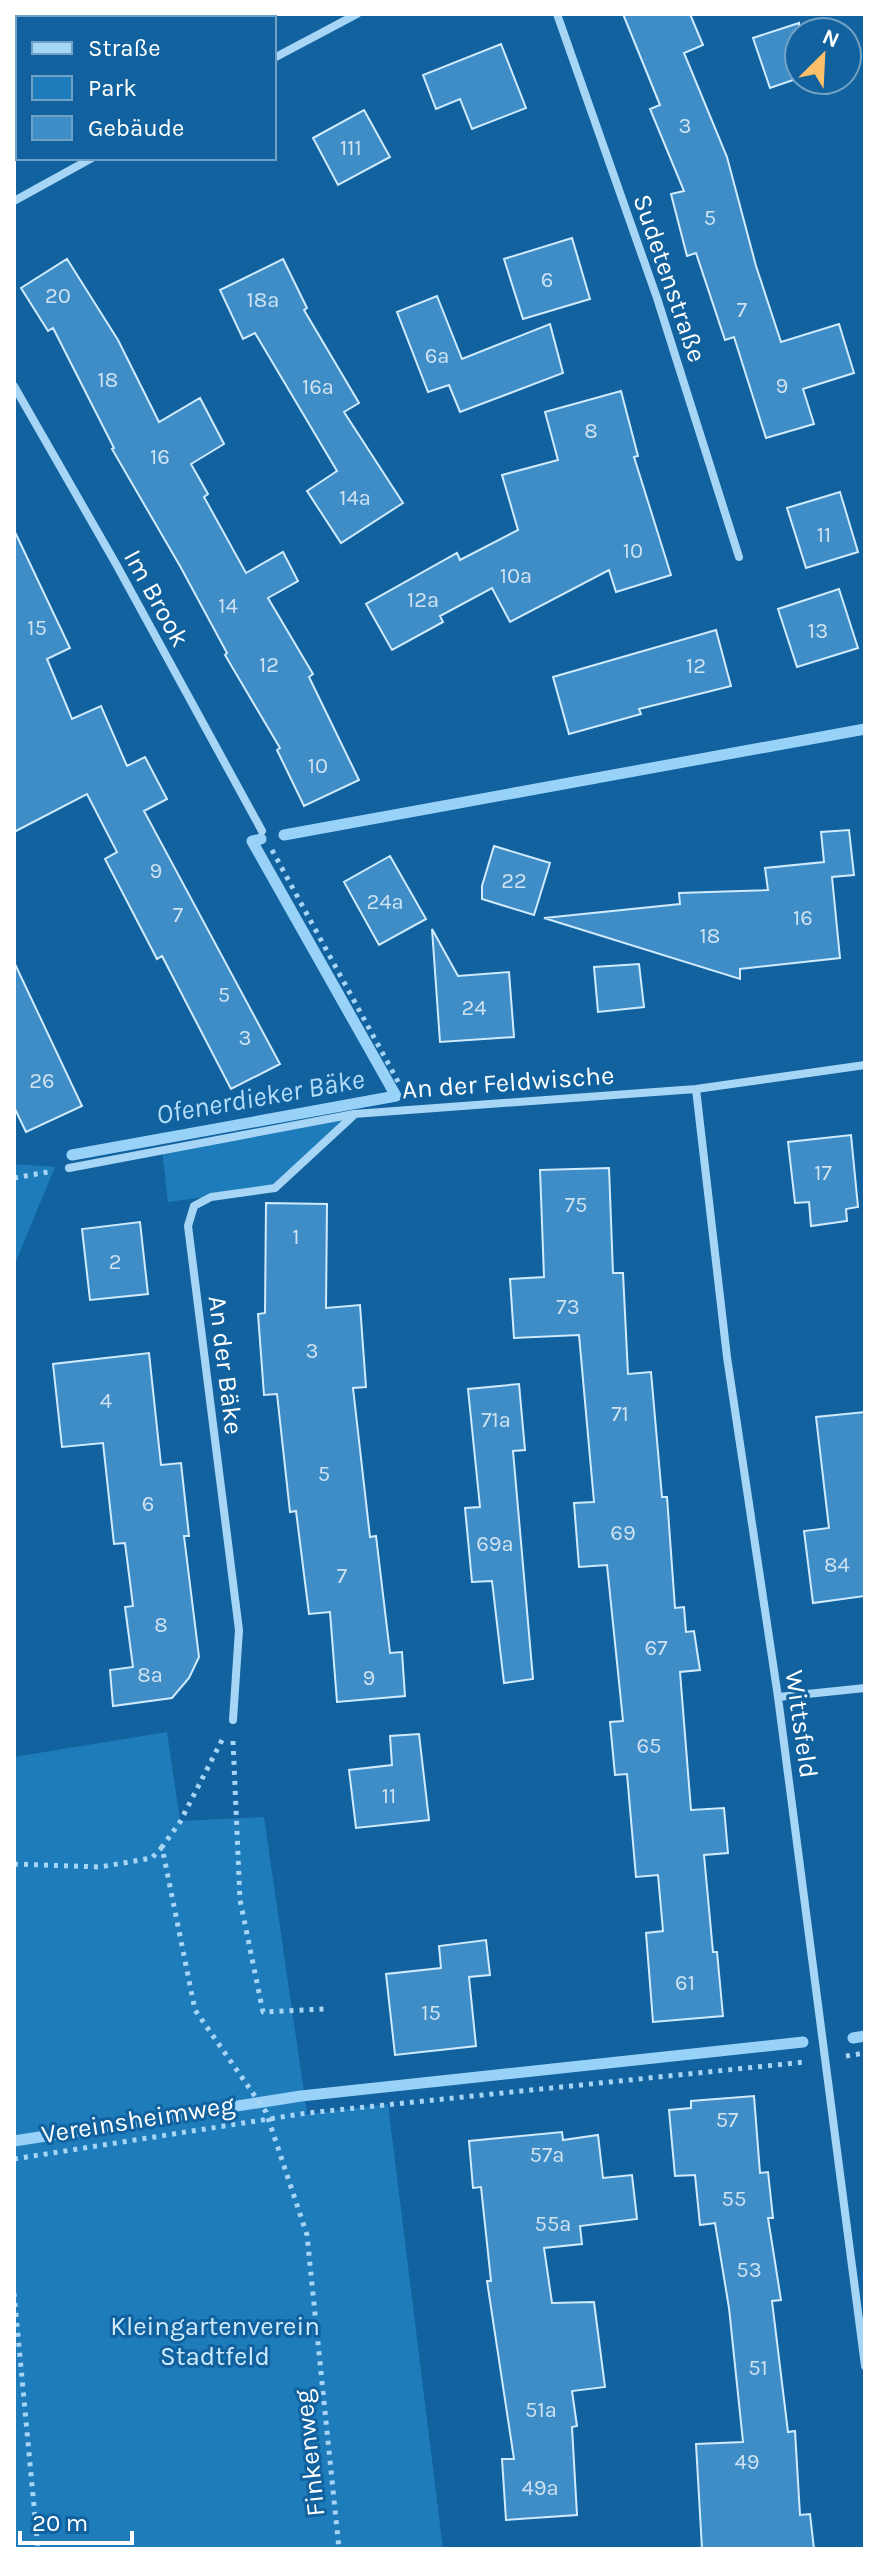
<svg xmlns="http://www.w3.org/2000/svg" width="879" height="2563" font-family="Karla,sans-serif">
	<style>
		.green { fill: #1f7cbb }
		.lines { fill: none; stroke-linecap: round; stroke-linejoin: round }
		.stream { stroke: #99d2f8; stroke-width: 11 }
		.building { fill: #3e8dc6; stroke: #d0ebfe; stroke-width: 2 }
		.path { stroke: #a7d5f5; stroke-width: 5; stroke-dasharray: 4 6; stroke-linecap: butt }
		.street { stroke: #a7d5f5; stroke-width: 8 }
		.labels { text-anchor: middle; stroke-width: 6; stroke-linejoin: round; paint-order: stroke }
		.number-label { font-size: 22px; fill: #cfe2f1 }
		.street-label { font-size: 26px; fill: #fff; stroke: #11629e }
		.park-label { font-size: 26px; fill: #d0ebfe; stroke: #11629e }
		.water-label { font-size: 28px; font-style: italic; fill: #b4defb; stroke: #11629e }
	</style>
	<rect width="100%" height="100%" fill="#11629e"/>
	<path class="green" d="M354,1114L275,1188L168,1202L162,1150Z
		M14,1164L55,1167L14,1266Z
		M167,1732L180,1821L264,1817L307,2113L292,2116L388,2104L443,2549H14V1757Z"/>
	<g class="lines">
		<path class="stream" d="M284,835L865,729
			M72,1155L396,1096L252,841L261,839
			M853,2038L865,2036
			M14,2141L301,2096L803,2042"/>
	</g>
	<path class="building" d="M623,14H690L703,45L684,53L727,157L756,266L781,342L839,324L854,373L803,389L814,424L766,438L734,337L725,340L696,253L687,256L671,194L684,191L650,109L660,105Z
		M799,23V78L770,88L753,38Z
		M501,44L526,108L472,129L460,99L436,109L423,75Z
		M364,110L390,157L338,185L313,138Z
		M572,238L590,299L523,319L504,259Z
		M67,259L118,340L159,422L200,398L224,444L191,464L208,494L204,497L246,573L283,552L298,581L268,598L313,674L309,677L359,780L304,806L277,750L280,748L225,655L227,653L180,566L112,449L114,448L53,328L48,331L21,288Z
		M283,259L307,308L304,310L359,403L344,412L403,503L341,543L307,491L337,471L255,333L243,339L220,290Z
		M437,296L462,359L550,324L563,373L460,412L449,385L428,392L397,312Z
		M621,391L638,456L634,457L671,575L616,592L609,570L510,622L492,588L440,616L443,622L392,650L366,604L457,553L460,560L518,530L502,475L558,460L545,412Z
		M840,492L858,552L806,568L787,508Z
		M14,530L70,648L47,659L72,719L101,706L127,766L145,757L167,799L144,811L280,1064L231,1089L162,956L157,959L105,859L117,852L87,794L14,832Z
		M839,589L858,648L797,667L778,609Z
		M716,630L731,686L639,709L641,714L569,734L553,677Z
		M849,830L854,875L832,877L840,958L740,969V979L544,918L680,904L679,893L768,890L765,868L824,862L821,832Z
		M494,846L550,863L534,915L482,899V886Z
		M390,856L426,919L379,945L344,882Z
		M432,929L458,976L509,972L514,1037L440,1042Z
		M14,962L82,1106L26,1132L14,1107Z
		M639,964L644,1007L598,1012L594,967Z
		M851,1135L858,1207L846,1209L847,1221L811,1226L809,1202L795,1203L788,1142Z
		M609,1168L613,1273H623L628,1374L651,1372L662,1497H667L675,1608L684,1607L686,1632L694,1631L700,1670L680,1672L691,1810L724,1808L728,1853L704,1855L713,1952H717L723,2016L653,2022L646,1933L663,1931L658,1875L636,1877L627,1774L615,1775L610,1722L623,1721L607,1565L579,1567L574,1503L594,1502L579,1335L514,1338L510,1279L544,1277L540,1170Z
		M266,1203L327,1204L326,1308L360,1305L366,1387L353,1388L370,1537L376,1536L390,1653L402,1652L405,1696L337,1702L330,1612L309,1614L296,1511L290,1512L277,1394L264,1395L258,1314L265,1313Z
		M140,1222L148,1294L90,1300L82,1229Z
		M149,1353L161,1465L181,1463L189,1536H184L199,1657L189,1678L172,1698L113,1706L110,1670L133,1667L125,1607L133,1606L125,1543L114,1544L103,1443L62,1447L53,1364Z
		M519,1384L525,1450L513,1451L533,1679L504,1683L492,1581L472,1582L465,1508L480,1507L468,1389Z
		M865,1412V1596L813,1603L804,1531L829,1528L816,1417Z
		M419,1734L429,1820L356,1828L349,1770L392,1765L390,1736Z
		M486,1940L490,1975L469,1977L476,2046L395,2055L386,1974L441,1968L439,1946Z
		M754,2096L760,2173L768,2172L773,2218H768L781,2300L772,2301L788,2432L795,2431L800,2515L810,2514L814,2549H702L696,2444L743,2442L729,2308L715,2223L700,2225L695,2175L675,2176L669,2110L691,2108V2101Z
		M562,2132L563,2140L598,2135L603,2178L632,2175L637,2219L580,2226L582,2244L544,2248L552,2303L594,2302L605,2387L572,2391L577,2426L572,2427L577,2515L506,2520L502,2459H514L487,2281H491L481,2187L473,2188L469,2141Z"/>
	<g class="lines">
		<path class="path" d="M272,850L401,1087
			M14,1178L48,1172
			M222,1740L180,1822L162,1847L195,2010L266,2112L307,2235L339,2549
			M233,1741L240,1900L263,2012L325,2009
			M14,1864L100,1867L152,1858L162,1847
			M846,2056L865,2053
			M14,2159L307,2113L805,2062
			M14,2293L38,2549"/>
		<path class="street" d="M557,14L657,298L739,557
			M274,58L357,14
			M14,201L92,158
			M14,386L116,564L262,831
			M696,1089L727,1357L778,1697L865,2366
			M69,1168L354,1114L696,1089L865,1065
			M778,1697L865,1688
			M233,1720L239,1630L188,1226L194,1206L211,1197L275,1188L354,1115"/>
	</g>
	<g class="labels">
		<g class="number-label">
			<text x="685" y="133">3</text>
			<text x="351" y="155">111</text>
			<text x="710" y="225">5</text>
			<text x="547" y="287">6</text>
			<text x="58" y="303">20</text>
			<text x="263" y="307">18a</text>
			<text x="742" y="317">7</text>
			<text x="437" y="363">6a</text>
			<text x="108" y="387">18</text>
			<text x="782" y="393">9</text>
			<text x="318" y="394">16a</text>
			<text x="591" y="438">8</text>
			<text x="160" y="464">16</text>
			<text x="355" y="505">14a</text>
			<text x="824" y="542">11</text>
			<text x="633" y="558">10</text>
			<text x="516" y="583">10a</text>
			<text x="423" y="607">12a</text>
			<text x="228" y="613">14</text>
			<text x="37" y="635">15</text>
			<text x="818" y="638">13</text>
			<text x="269" y="672">12</text>
			<text x="696" y="673">12</text>
			<text x="318" y="773">10</text>
			<text x="156" y="878">9</text>
			<text x="514" y="888">22</text>
			<text x="385" y="909">24a</text>
			<text x="178" y="922">7</text>
			<text x="803" y="925">16</text>
			<text x="710" y="943">18</text>
			<text x="224" y="1002">5</text>
			<text x="474" y="1015">24</text>
			<text x="245" y="1045">3</text>
			<text x="42" y="1088">26</text>
			<text x="823" y="1180">17</text>
			<text x="576" y="1212">75</text>
			<text x="296" y="1244">1</text>
			<text x="115" y="1269">2</text>
			<text x="568" y="1314">73</text>
			<text x="312" y="1358">3</text>
			<text x="106" y="1408">4</text>
			<text x="620" y="1421">71</text>
			<text x="496" y="1427">71a</text>
			<text x="324" y="1481">5</text>
			<text x="148" y="1511">6</text>
			<text x="623" y="1540">69</text>
			<text x="495" y="1551">69a</text>
			<text x="837" y="1572">84</text>
			<text x="342" y="1583">7</text>
			<text x="161" y="1632">8</text>
			<text x="656" y="1655">67</text>
			<text x="150" y="1682">8a</text>
			<text x="369" y="1685">9</text>
			<text x="649" y="1753">65</text>
			<text x="389" y="1803">11</text>
			<text x="685" y="1990">61</text>
			<text x="431" y="2020">15</text>
			<text x="727" y="2127">57</text>
			<text x="547" y="2162">57a</text>
			<text x="734" y="2206">55</text>
			<text x="553" y="2231">55a</text>
			<text x="749" y="2277">53</text>
			<text x="758" y="2375">51</text>
			<text x="541" y="2417">51a</text>
			<text x="747" y="2469">49</text>
			<text x="540" y="2495">49a</text>
		</g>
		<g class="street-label">
			<text transform="translate(670 278) rotate(71)" y="9">Sudetenstraße</text>
			<text transform="translate(157 598) rotate(61)" y="9">Im Brook</text>
			<text transform="translate(508 1082) rotate(-4)" y="9">An der Feldwische</text>
			<text transform="translate(226 1365) rotate(83)" y="9">An der Bäke</text>
			<text transform="translate(802 1724) rotate(82)" y="9">Wittsfeld</text>
			<text transform="translate(138 2119) rotate(-9)" y="9">Vereinsheimweg</text>
			<text transform="translate(309 2453) rotate(-96)" y="9">Finkenweg</text>
		</g>
		<g class="park-label">
			<text x="215" y="2335">Kleingartenverein<tspan x="215" dy="30">Stadtfeld</tspan></text>
		</g>
		<g class="water-label">
			<text transform="translate(260 1096) rotate(-10)" y="10">Ofenerdieker Bäke</text>
		</g>
	</g>
	<rect width="879" height="2563" fill="none" stroke="#ffffff" stroke-width="32"/>
	<rect x="16" y="16" width="260" height="144" fill="#11629e" stroke="#70a1c5" stroke-width="2"/>
	<rect x="32" y="42" width="40" height="12" fill="#a7d5f5" stroke="#70a1c5" stroke-width="2"/>
	<text x="88" y="56" font-size="24" fill="#ffffff">Straße</text>
	<rect x="32" y="76" width="40" height="24" fill="#1f7cbb" stroke="#70a1c5" stroke-width="2"/>
	<text x="88" y="96" font-size="24" fill="#ffffff">Park</text>
	<rect x="32" y="116" width="40" height="24" fill="#3e8dc6" stroke="#70a1c5" stroke-width="2"/>
	<text x="88" y="136" font-size="24" fill="#ffffff">Gebäude</text>
	<g transform="translate(823 56) rotate(24)"><circle r="38" fill="#11629e" stroke="#70a1c5" stroke-width="2"/>
	<path d="M0-6L14 30L0 20L-14 30Z" fill="#ffc06b"/>
	<text y="-12" font-size="22" font-weight="bold" text-anchor="middle" fill="#ffffff">N</text>
	</g>
	<path d="M20 2531v12h112v-12" fill="none" stroke="#ffffff" stroke-width="4"/>
	<text x="32" y="2531" font-size="24" fill="#ffffff" stroke="#11629e" stroke-width="6" paint-order="stroke">20 m</text>
</svg>
